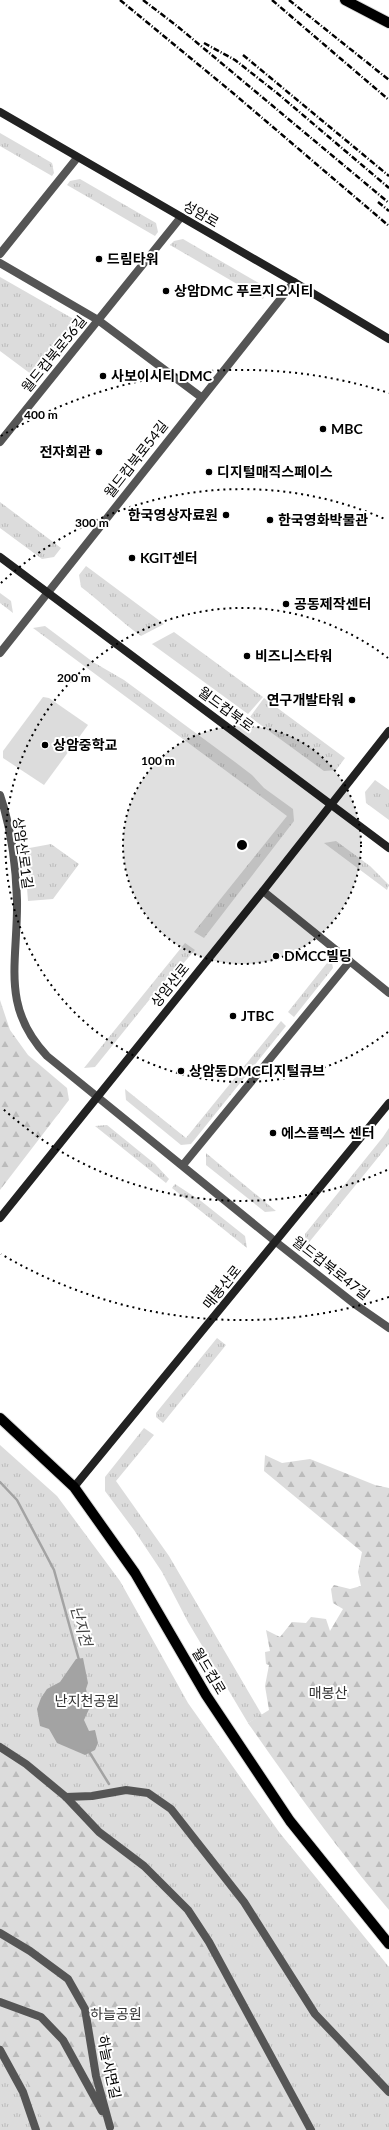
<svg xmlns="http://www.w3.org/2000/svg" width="389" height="2130" font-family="Lato,'Noto Sans KR',sans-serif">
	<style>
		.grass { fill: url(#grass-tufts) }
		.forest { fill: url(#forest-firs) }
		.pitch { fill: #dcdcdc }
		.water { fill: #a3a3a3 }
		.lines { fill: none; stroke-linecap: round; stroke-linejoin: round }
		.stream { stroke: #a3a3a3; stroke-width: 2.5 }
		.primary-casing { stroke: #dbdbdb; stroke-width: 12 }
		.minor { stroke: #555; stroke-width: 8 }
		.secondary { stroke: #222; stroke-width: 8 }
		.primary { stroke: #000; stroke-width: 10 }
		.rail { stroke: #000; stroke-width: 2.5; stroke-dasharray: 6 2 1 2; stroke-linecap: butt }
		.ring { fill: none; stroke: #000; stroke-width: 2; stroke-dasharray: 2 4 }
		.poi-dot { fill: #000; stroke: #fff; stroke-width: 1.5 }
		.labels { text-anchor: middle; stroke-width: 4; stroke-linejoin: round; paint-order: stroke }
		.street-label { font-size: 14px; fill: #000; stroke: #fff }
		.poi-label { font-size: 14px; font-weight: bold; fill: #000; stroke: #fff; text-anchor: start }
		.park-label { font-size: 14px; fill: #333; stroke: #fff }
		.water-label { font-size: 15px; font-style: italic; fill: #444; stroke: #fff }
		.centre { fill: #000; stroke: #fff; stroke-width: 2 }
		.ring-label { font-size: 12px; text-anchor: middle; font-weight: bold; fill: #000; stroke: #fff; stroke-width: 4; stroke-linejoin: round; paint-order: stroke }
	</style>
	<defs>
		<pattern id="grass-tufts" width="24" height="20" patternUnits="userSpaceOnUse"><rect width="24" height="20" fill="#dcdcdc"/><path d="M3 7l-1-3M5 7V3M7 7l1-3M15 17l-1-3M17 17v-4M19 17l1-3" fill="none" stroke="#bbb"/></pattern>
		<pattern id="forest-firs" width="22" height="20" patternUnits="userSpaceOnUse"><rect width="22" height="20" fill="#dcdcdc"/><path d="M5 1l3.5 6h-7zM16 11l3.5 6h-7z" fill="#bbb"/></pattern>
	</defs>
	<rect width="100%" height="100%" fill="#fff"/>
	<path class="grass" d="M0,133L52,163L54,173L52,176L0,146Z
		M80,179L156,223L158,232L155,236L67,185L70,181Z
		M183,239L262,285L264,297L263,299L170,245L174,241Z
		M0,277L77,321L78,331L39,380L0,351Z
		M0,502L61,548L54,557L42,559L0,528Z
		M86,566L164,624L141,636C120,621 102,603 81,587L79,575Z
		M0,593L11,601L13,613L0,603Z
		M45,626L93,662L124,680L235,762L252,775L264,788L293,809L294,821L204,938L194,932L287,816L33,628Z
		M174,632L263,697L248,714L152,644Z
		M264,698L345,758L336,770L324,771L250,717Z
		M375,780L389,790V820L366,803L365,792Z
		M336,841L370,866L389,885L387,890L324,843Z
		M51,844L79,864L53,899L28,901L24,849Z
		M185,943L195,950L181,966L167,978L95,1067L84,1068Z
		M331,958L333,968L294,1017L288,1012Z
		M281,1021L286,1026L191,1144L181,1145L126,1100L125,1089L186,1138Z
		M107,1125L155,1164L169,1179L166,1183L95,1126Z
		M389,1128V1144L306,1246L305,1234L383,1137Z
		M206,1153L276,1211L265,1212L206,1165Z
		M175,1184L201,1201L245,1236L247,1248L172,1188Z
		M217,1338L226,1345L163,1423L156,1417V1413Z
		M144,1428L154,1435L116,1481L169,1556L262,1715L248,1723L188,1622L162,1572L134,1530L105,1491V1477Z
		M0,1445L57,1496L120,1581L188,1703L279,1832L389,1967V2130H0Z"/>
	<path class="forest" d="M0,1000L10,1030L28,1055L67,1088L69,1100L0,1190Z
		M265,1455L282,1463L310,1459L375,1485L389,1488V1910C338,1850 294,1789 248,1723L269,1710L265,1686L269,1665L266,1664L265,1652L270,1651L266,1630L280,1637L292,1622L306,1623L311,1617L326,1619L330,1631L343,1609L333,1603L331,1589L334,1585L350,1589L361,1586L358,1572L362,1552L264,1471Z
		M0,1753L50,1787L94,1835L137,1868L185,1913L305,2130H46L21,2068L6,2061L0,2051Z"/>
	<path class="pitch" d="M43,697L49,698L88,725L44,785L3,758V751Z"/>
	<path class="water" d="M83,1658L88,1683L86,1689L90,1707L84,1720L89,1731L95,1730L98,1743L95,1750L85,1755L57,1743L49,1729L40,1726L37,1709L41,1698L47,1689L60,1682L76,1659Z"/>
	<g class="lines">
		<path class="stream" d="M0,1482L17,1500L54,1570L79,1660
			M88,1750L109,1784"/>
		<defs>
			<path id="primary" d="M345,0L389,23
				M0,1418L74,1487L135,1573L206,1695L290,1821L389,1944"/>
		</defs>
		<use href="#primary" class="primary-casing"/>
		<path class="minor" d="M0,254L77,158
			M0,263L98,320L201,397
			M0,442L181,217
			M0,653L294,282
			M0,795C11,828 16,866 17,900C18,963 0,1006 47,1056L276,1242L356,1305L389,1328
			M263,891L389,993
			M183,1165L350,961
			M0,1747L26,1764L66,1797L99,1832L144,1866L188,1910L209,1942L311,2130
			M66,1797L92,1796L126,1790L148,1793L171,1809L244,1902L315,2014L389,2092
			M0,1933L30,1951L68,1979L85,2009L96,2076L110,2127
			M0,2002L41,2017L63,2040L102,2111
			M0,2050L23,2092L36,2130"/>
		<path class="secondary" d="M0,112L294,282L389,339
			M0,557L389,848
			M0,1218L263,891L389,731
			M74,1487L389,1103"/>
		<use href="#primary" class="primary"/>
		<path class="rail" d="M120,0L233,93L389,226
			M143,0L177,26L389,203
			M272,0L389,100
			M289,0L389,80
			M204,43L235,60L277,93L389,188
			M243,55L389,176
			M378,202L389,211"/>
	</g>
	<circle cx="242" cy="845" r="119" fill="#000" fill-opacity=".12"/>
	<g class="ring">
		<circle cx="242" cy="845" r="119"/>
		<path d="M388 1032A237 237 0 1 1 388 658"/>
		<path d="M387 1170A356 356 0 0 1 1 1107M1 583A356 356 0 0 1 387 520"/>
		<path d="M389 1297A475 475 0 0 1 1 1254M1 436A475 475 0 0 1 389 393"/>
	</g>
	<g class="poi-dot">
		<circle cx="99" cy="259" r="4"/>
		<circle cx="166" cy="291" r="4"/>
		<circle cx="103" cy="376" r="4"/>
		<circle cx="323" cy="429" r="4"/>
		<circle cx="99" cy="452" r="4"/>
		<circle cx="209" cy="472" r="4"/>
		<circle cx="226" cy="515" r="4"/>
		<circle cx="270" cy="520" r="4"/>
		<circle cx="132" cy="558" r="4"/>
		<circle cx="286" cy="604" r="4"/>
		<circle cx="247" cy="656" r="4"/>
		<circle cx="352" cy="700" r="4"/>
		<circle cx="45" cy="745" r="4"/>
		<circle cx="276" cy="956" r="4"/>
		<circle cx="233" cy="1016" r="4"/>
		<circle cx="181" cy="1071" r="4"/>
		<circle cx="273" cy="1133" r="4"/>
	</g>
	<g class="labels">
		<g class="street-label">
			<text transform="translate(201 214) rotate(30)" y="5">성암로</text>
			<text transform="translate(54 354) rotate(-51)" y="5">월드컵북로56길</text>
			<text transform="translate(136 459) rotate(-52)" y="5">월드컵북로54길</text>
			<text transform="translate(226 709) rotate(36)" y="5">월드컵북로</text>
			<text transform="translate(23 853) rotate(82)" y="5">상암산로1길</text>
			<text transform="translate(170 985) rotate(-51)" y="5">상암산로</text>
			<text transform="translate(331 1268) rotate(38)" y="5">월드컵북로47길</text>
			<text transform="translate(222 1287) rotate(-51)" y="5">매봉산로</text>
			<text transform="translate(209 1671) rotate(59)" y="5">월드컵로</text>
			<text transform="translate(109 2067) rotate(78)" y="5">하늘사면길</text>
		</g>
		<g class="poi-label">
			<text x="107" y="264">드림타워</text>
			<text x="174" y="296">상암DMC 푸르지오시티</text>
			<text x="111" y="381">사보이시티 DMC</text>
			<text x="331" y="434">MBC</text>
			<text x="91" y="457" text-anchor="end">전자회관</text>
			<text x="217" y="477">디지털매직스페이스</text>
			<text x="218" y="520" text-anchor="end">한국영상자료원</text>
			<text x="278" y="525">한국영화박물관</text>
			<text x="140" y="563">KGIT센터</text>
			<text x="294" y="609">공동제작센터</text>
			<text x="255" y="661">비즈니스타워</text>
			<text x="344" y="705" text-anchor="end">연구개발타워</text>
			<text x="53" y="750">상암중학교</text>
			<text x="284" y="961">DMCC빌딩</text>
			<text x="241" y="1021">JTBC</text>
			<text x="189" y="1076">상암동DMC디지털큐브</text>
			<text x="281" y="1138">에스플렉스 센터</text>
		</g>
		<g class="park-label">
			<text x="328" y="1698">매봉산</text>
			<text x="87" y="1706">난지천공원</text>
			<text x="116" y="2019">하늘공원</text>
		</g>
		<g class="water-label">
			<text transform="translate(81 1626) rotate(74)" y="5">난지천</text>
		</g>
	</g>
	<circle cx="242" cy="845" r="6" class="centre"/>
	<g class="ring-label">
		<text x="41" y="419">400 m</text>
		<text x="92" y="527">300 m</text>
		<text x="74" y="682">200 m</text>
		<text x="158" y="765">100 m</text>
	</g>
</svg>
